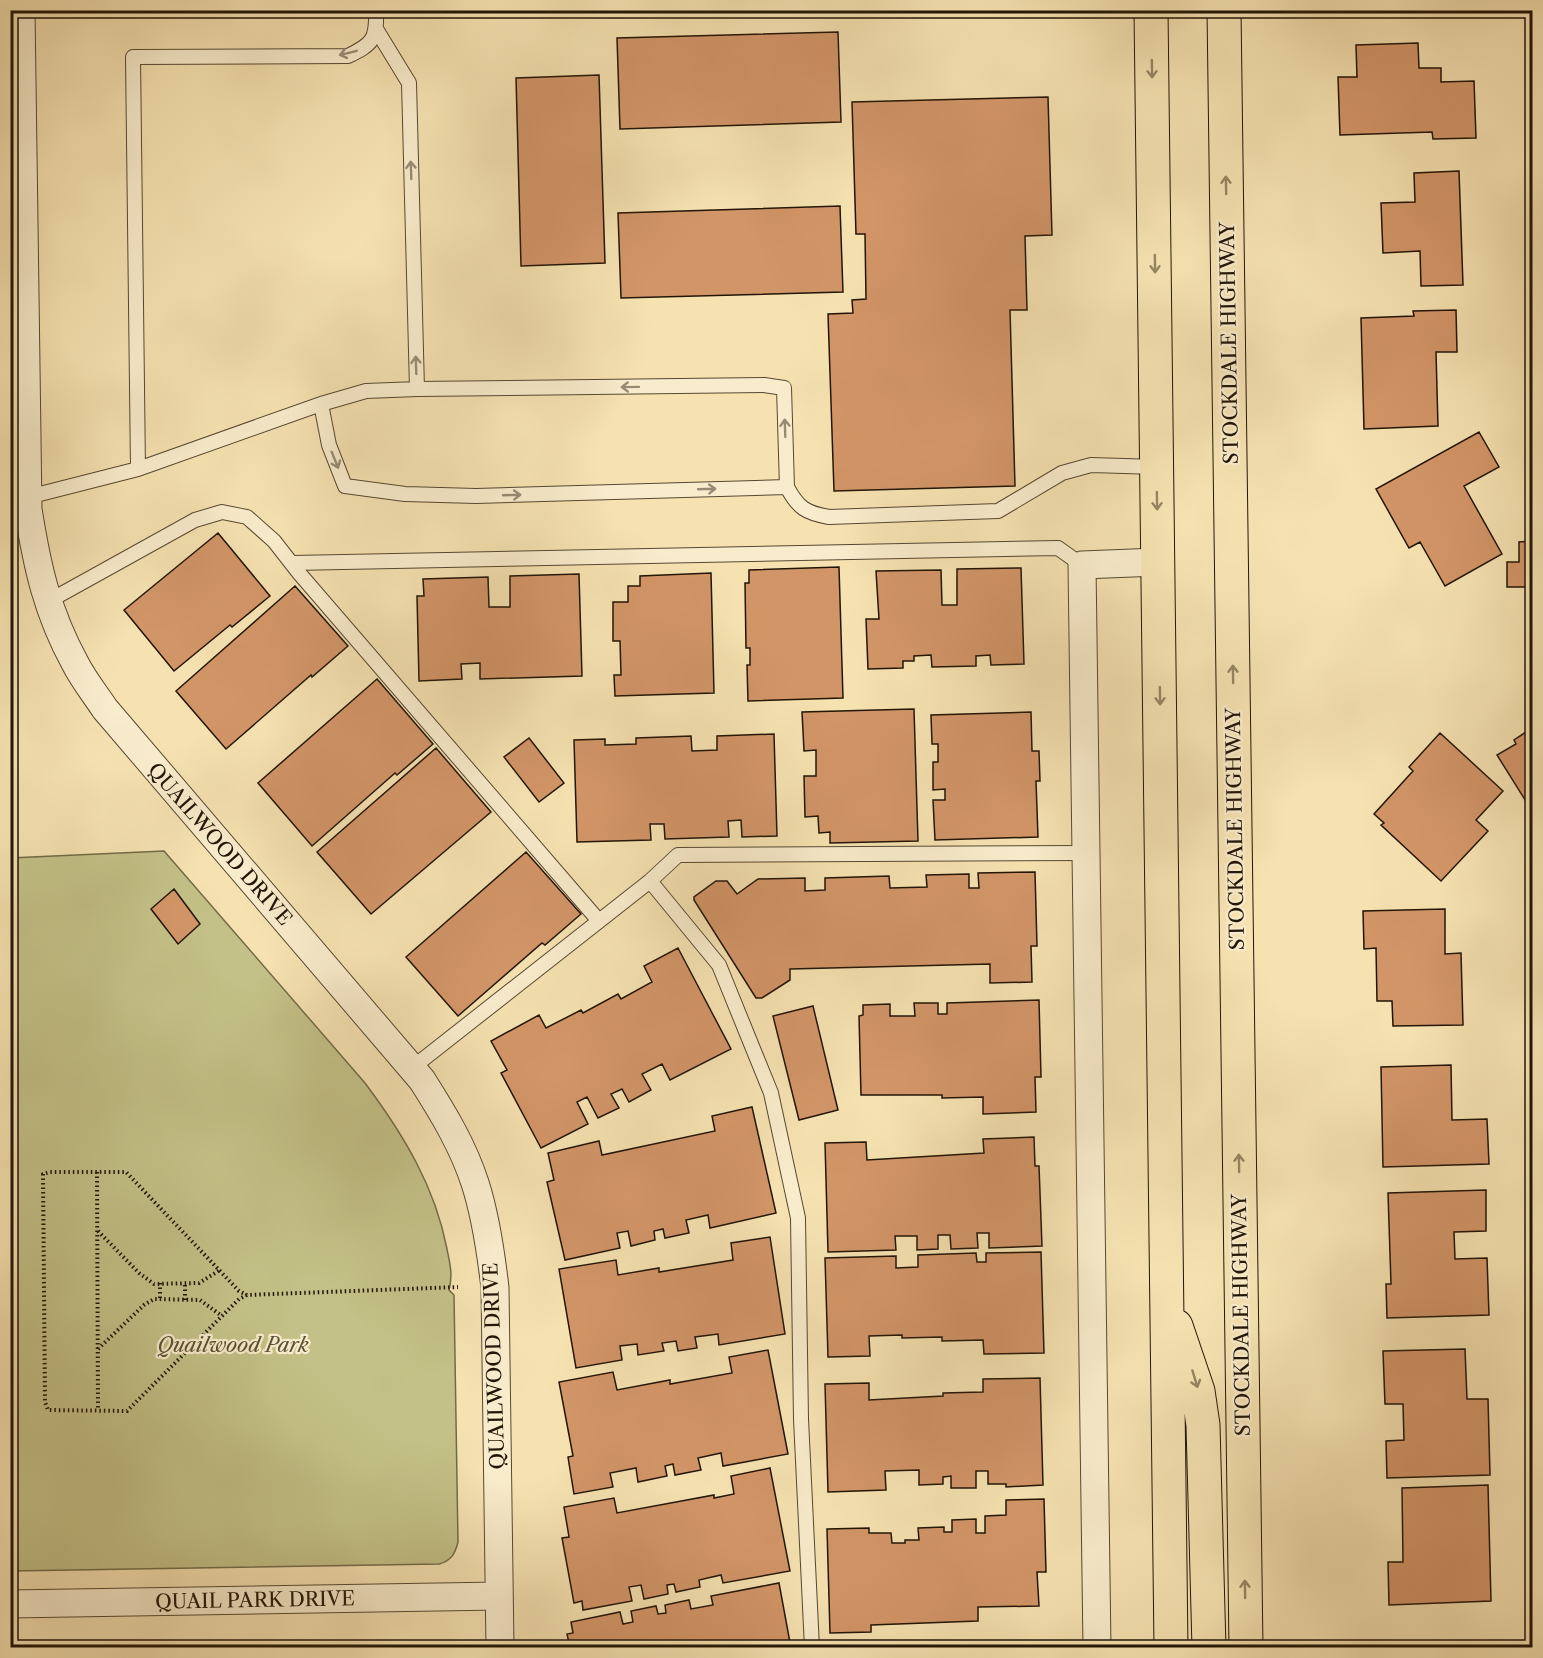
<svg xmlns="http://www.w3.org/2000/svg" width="1543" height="1658" font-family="'Libre Caslon Text',serif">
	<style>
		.green { fill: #c3c187; stroke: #726b47; stroke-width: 1.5 }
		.building { fill: #d29568; stroke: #211507; stroke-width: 1.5 }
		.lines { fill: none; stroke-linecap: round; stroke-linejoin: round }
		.lane-casing { stroke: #564832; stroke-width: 16 }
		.street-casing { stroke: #564832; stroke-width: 29 }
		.primary-casing { stroke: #211507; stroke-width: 35 }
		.path { stroke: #211507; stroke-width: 4; stroke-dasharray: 1.5 3; stroke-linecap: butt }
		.lane { stroke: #f9eccc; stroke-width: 14 }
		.street { stroke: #f9eccc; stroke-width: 27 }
		.primary { stroke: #f6e2b1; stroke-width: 33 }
		.oneway { stroke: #988b73 }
		.oneway2 { stroke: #968664 }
		.labels { text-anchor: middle; stroke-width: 4.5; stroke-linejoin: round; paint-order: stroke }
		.street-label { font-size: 20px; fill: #211507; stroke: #f9eccc }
		.park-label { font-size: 20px; font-style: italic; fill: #5a5134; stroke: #f9eccc }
	</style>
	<rect width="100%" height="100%" fill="#f6e2b1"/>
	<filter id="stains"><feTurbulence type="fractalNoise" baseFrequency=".00333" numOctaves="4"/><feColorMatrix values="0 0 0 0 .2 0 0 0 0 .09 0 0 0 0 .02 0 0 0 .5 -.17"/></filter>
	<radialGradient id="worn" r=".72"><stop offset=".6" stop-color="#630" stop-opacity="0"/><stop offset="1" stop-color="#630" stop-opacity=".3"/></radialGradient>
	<path class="green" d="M164,851L365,1083C403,1134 435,1186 447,1249C450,1265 453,1274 449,1290L454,1295L458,1542C455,1554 451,1561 439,1564L11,1571L10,858Z"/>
	<path class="building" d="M838,32L841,122L620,129L617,38Z
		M1418,43L1419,68H1441V82L1474,81L1476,138L1433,139L1432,132L1340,135L1338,77H1357L1356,45Z
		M599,75L605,263L521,266L516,78Z
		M1048,97L1052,235L1025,236L1027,310H1010L1015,486L834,491L828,314L853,313L852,300L866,299L865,234H856L852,102Z
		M1459,171L1463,285L1421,286L1420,251L1383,253L1381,203L1415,202L1414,173Z
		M840,206L843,292L621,298L618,213Z
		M1456,310L1457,352H1436L1438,426L1364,429L1361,318L1414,316L1413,311Z
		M1479,432L1499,467L1464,486L1502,554L1445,586L1420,542L1409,548L1376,489Z
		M218,533L270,596L232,627L230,625L174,671L124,610Z
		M1532,541V596H1529V587H1507V562H1519V542Z
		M839,567L843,698L748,701L747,665H750V648H746L745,583H749V570Z
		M1021,568L1024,664L991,665L990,655L976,656V666L932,667L931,655L914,656V661H903V668L868,669L866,619H879L876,571L941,570L942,605H957V569Z
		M711,573L714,693L615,696L614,675H621L620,641H613V602H628V586H640V576Z
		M579,574L582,676L480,679V663L461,664L462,679L419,681L417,596H424L423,579L488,577L489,607H510V576Z
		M295,586L348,646L312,677L311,675L226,749L176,691Z
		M377,679L433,744L397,775L395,773L312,846L258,783Z
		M914,709L918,841L830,843V832L819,833L818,816L805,817L804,776H816V750L804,751L802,712Z
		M1031,712L1032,751H1039L1040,781H1036L1038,837L935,840L933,800H945V789L933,790V762H938V744H932L931,715Z
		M1532,728V811L1497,755L1516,744L1514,740Z
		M1440,733L1503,791L1476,820L1488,831L1441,881L1381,825L1384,823L1374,814L1413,771L1409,767Z
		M774,734L777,836L742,837L741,820L728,821L729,837L665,839L664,824H650L651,840L577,842L574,740L605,739V745L636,744V738L691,736L692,751L717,750V736Z
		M529,738L564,783L539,802L504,757Z
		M436,748L491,812L371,914L317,852Z
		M526,852L581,914L545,945L542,943L458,1016L406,957Z
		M1035,872L1037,946H1031L1032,982L990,983V964L790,969V980L762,998H756L694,900V897L716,881H727L737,894L758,879L805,878V891L825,890V878L889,876L890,888L927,887L926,875L969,874V888H979L978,873Z
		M174,889L200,924L178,944L151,909Z
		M1445,909V954L1461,953L1463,1025L1393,1026L1392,1001H1377L1376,948L1364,949L1363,911Z
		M678,948L731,1049L670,1080L662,1064L642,1074L651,1090L629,1102L622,1089L611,1094L619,1108L598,1118L587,1097L577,1102L588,1124L541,1148L501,1073L507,1070L491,1041L539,1015L546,1028L581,1010L583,1013L618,994L621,999L652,982L644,966Z
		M1039,1000L1041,1077H1035L1036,1112L983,1114V1097L942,1098V1095H861L859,1016L863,1015V1005L890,1004V1016H915L914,1003H938V1014H947V1003Z
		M813,1006L838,1110L799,1120L773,1016Z
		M1451,1065L1452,1120L1487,1119L1489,1164L1383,1167L1381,1067Z
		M752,1107L776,1213L710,1228L708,1215L686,1220L689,1233L665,1238L663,1229L654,1231L655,1240L631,1246L628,1231L617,1233L620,1248L565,1260L547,1182L554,1180L548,1153L599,1141L602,1155L715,1131L712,1116Z
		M1034,1137L1035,1166H1039L1042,1246L989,1248V1233H977L978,1248L951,1249L950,1235H938V1249L917,1250V1236H895L896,1250L828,1252L825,1143L866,1142L867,1160L984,1153L983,1139Z
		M1486,1190V1231L1454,1232L1455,1259L1487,1258L1489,1315L1387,1318L1386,1284H1391L1388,1193Z
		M770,1237L785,1334L719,1345L718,1334L695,1337L697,1348L678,1351L676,1341L662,1343L664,1351L638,1355L637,1344L620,1346L622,1360L576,1368L559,1269L616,1260L618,1275L659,1268V1272L733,1260L731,1243Z
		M1041,1252L1044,1353L984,1354L983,1340L942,1341V1337L902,1338V1335L869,1336L870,1356L828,1357L825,1258L896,1256V1268L918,1267V1255L976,1253L977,1262H986V1253Z
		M1465,1349L1467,1399H1488L1490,1475L1387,1478L1386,1441L1404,1440L1403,1404H1385L1383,1351Z
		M768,1350L788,1454L723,1466L721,1453L698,1458L701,1470L675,1475L673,1464L665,1466L667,1476L638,1482L636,1468L610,1473L613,1487L574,1494L568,1457L573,1456L559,1382L613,1372L617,1390L670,1380V1384L732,1373L729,1357Z
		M1040,1378L1043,1485L1006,1487V1484H988V1471H976V1488H951V1476L943,1477V1484L919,1485V1470L885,1471L886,1490L828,1492L825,1384L869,1383V1400L943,1396V1393L983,1392V1379Z
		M770,1468L790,1571L723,1583L721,1575L699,1580L700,1587L676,1592L674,1584L667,1585L668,1594L644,1599L641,1585L629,1587L632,1601L583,1610L582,1601L574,1603L562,1538L569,1537L564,1507L614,1498L617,1513L714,1495V1498L734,1494L731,1476Z
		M1488,1485L1491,1601L1389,1605L1388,1562H1403L1402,1488Z
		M1044,1499L1046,1572H1037L1039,1606L978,1607V1621L871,1625V1632L830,1633L827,1529L869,1528V1533H891L892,1543H905V1540H919L918,1528L944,1527V1532H952V1520L976,1519V1533H985V1516L1006,1515V1500Z
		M779,1583L791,1648H570L567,1634L573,1633L571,1622L620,1612L623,1624L633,1622L631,1611L656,1606L658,1614L666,1613L665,1605L689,1600L691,1609L713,1605L711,1596Z"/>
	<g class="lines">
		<defs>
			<path id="lane" d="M376,29L409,83L417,389L764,385L784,388L787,487C798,508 806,513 829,517L998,511L1062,473L1091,465L1157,467
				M321,404L329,445L345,486L405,494L476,496L787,487
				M138,469L321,404L366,391L417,389
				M28,497L138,469L133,57L348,56C373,44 377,39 376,10
				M292,563L1058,548L1082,565
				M47,602L195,520L222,512L247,517L274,541L299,573L599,921
				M650,881L719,965L771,1093L798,1218L801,1419L812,1648
				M412,1068L650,881L678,855L1086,853"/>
			<path id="street" d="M21,10L28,509C37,566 47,612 75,663C83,679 95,694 105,709L422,1080C443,1113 463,1146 475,1183C486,1217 491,1253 495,1288L500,1648
				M10,1604L499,1596
				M1097,1648L1082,565L1158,562"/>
			<path id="primary" d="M1151,10L1171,1648
				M1224,10L1246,1648
				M1176,1326L1198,1391L1203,1425L1209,1648"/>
		</defs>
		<use href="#lane" class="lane-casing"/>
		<use href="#street" class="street-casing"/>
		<use href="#primary" class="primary-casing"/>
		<path class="path" d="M97,1172L98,1410
			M98,1231L139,1273L154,1284L199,1283L220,1270
			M160,1283V1300
			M247,1295L239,1299L127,1411L48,1410L45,1402L43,1174L50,1172H126L239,1291L247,1295L458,1287
			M185,1300V1283
			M98,1349L144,1305L154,1299L200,1300L222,1316"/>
		<use href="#lane" class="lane"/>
		<use href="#street" class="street"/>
		<use href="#primary" class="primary"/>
	</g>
	<defs><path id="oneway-shaft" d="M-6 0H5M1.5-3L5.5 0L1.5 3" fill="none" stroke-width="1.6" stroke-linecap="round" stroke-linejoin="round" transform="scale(1.5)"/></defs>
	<g class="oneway">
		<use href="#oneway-shaft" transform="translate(348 53) rotate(166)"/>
		<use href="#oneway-shaft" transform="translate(411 170) rotate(-92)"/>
		<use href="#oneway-shaft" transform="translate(416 365) rotate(-92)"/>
		<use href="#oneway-shaft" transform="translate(630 387) rotate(179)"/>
		<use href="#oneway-shaft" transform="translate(785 428) rotate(-92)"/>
		<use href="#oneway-shaft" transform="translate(335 460) rotate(68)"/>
		<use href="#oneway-shaft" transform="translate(707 489) rotate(-2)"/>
		<use href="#oneway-shaft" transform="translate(512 495) rotate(-2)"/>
	</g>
	<g class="oneway2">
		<use href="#oneway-shaft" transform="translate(1152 69) rotate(89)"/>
		<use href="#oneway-shaft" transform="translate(1226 185) rotate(-91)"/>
		<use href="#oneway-shaft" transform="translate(1155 264) rotate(89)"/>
		<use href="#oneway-shaft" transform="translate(1157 501) rotate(89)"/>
		<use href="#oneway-shaft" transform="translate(1233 674) rotate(-91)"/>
		<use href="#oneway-shaft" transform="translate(1160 696) rotate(89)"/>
		<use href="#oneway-shaft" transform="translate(1239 1163) rotate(-91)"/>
		<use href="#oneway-shaft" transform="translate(1195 1379) rotate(73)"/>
		<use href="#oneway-shaft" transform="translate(1245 1589) rotate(-91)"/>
	</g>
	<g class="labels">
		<g class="street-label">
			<text transform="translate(1229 343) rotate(-91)" y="7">STOCKDALE HIGHWAY</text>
			<text transform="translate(1235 829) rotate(-91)" y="7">STOCKDALE HIGHWAY</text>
			<text transform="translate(220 844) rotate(49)" y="7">QUAILWOOD DRIVE</text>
			<text transform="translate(1241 1315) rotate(-91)" y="7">STOCKDALE HIGHWAY</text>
			<text transform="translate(494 1366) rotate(-92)" y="7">QUAILWOOD DRIVE</text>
			<text transform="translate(255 1600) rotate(-1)" y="7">QUAIL PARK DRIVE</text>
		</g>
		<g class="park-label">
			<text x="233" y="1352">Quailwood Park</text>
		</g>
	</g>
	<rect width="1543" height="1658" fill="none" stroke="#f6e2b1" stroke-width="36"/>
	<rect x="12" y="12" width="1519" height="1634" fill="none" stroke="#211507" stroke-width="3"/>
	<rect x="18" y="18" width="1507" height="1622" fill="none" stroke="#211507" stroke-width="1.5"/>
	<rect width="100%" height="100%" filter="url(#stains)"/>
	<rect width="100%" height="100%" fill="url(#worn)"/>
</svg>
